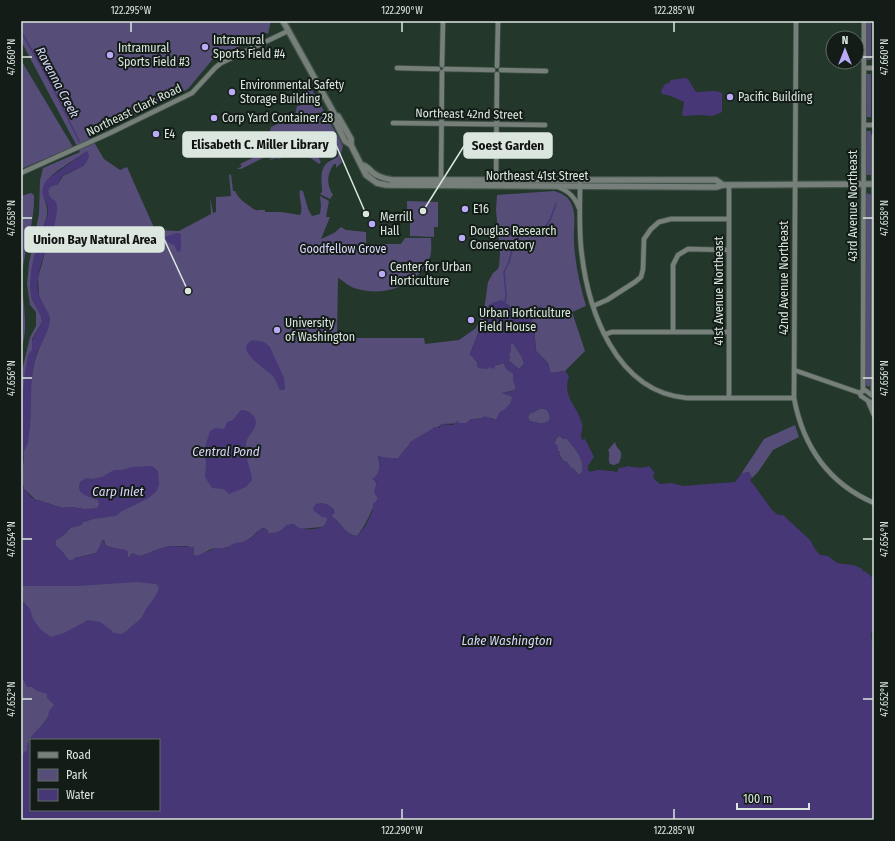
<svg xmlns="http://www.w3.org/2000/svg" width="895" height="841" font-family="'Fira Sans Condensed',sans-serif">
	<style>
		.green { fill: #564d79 }
		.water { fill: #473776; fill-rule: evenodd }
		.lines { fill: none; stroke-linecap: round; stroke-linejoin: round }
		.stream { stroke: #473776; stroke-width: 1.5 }
		.minor-casing { stroke: #405348; stroke-width: 6 }
		.tertiary-casing { stroke: #405348; stroke-width: 8 }
		.minor { stroke: #767f79; stroke-width: 4.5 }
		.tertiary { stroke: #767f79; stroke-width: 5.5 }
		.ticks { fill: none; stroke: #dae6de; stroke-width: 1.5 }
		.poi-dot { fill: #baaaf7; stroke: #131c17; stroke-width: 1.5 }
		.labels { text-anchor: middle; stroke-width: 4; stroke-linejoin: round; paint-order: stroke }
		.poi-label { font-size: 12px; fill: #dae6de; stroke: #131c17; text-anchor: start }
		.street-label { font-size: 12px; fill: #dae6de; stroke: #131c17 }
		.park-label { font-size: 12px; fill: #ded8ff; stroke: #131c17 }
		.water-label { font-size: 13px; font-style: italic; fill: #dcd6fd; stroke: #131c17 }
		.leader { fill: none; stroke: #dae6de; stroke-width: 1.5 }
		.callout-dot { fill: #dae6de; stroke: #131c17; stroke-width: 1.5 }
		.callout { fill: #dae6de; stroke: #dae6de; stroke-width: 1.5 }
		.callout-label { font-size: 13px; text-anchor: middle; font-weight: bold; fill: #111 }
		.neatline { fill: none; stroke: #dae6de; stroke-width: 1.5 }
		.ticks-label { font-size: 10px; text-anchor: middle; fill: #dae6de }
	</style>
	<rect width="100%" height="100%" fill="#23372b"/>
	<path class="green" d="M21,21H271L268,34L266,33L212,60L188,89L91,137L104,159L120,170L127,167L155,230L179,231L211,214L210,197L213,213L216,212V197L231,196L229,175L231,174L233,191H235C238,199 249,206 257,211V210H265V212H281L300,215C304,207 298,199 300,190L303,191L308,209L312,216L320,214L321,206L320,196L329,201L326,217H330L321,239L334,233L341,227L346,230L366,232V244H401L405,238H431C431,244 432,251 430,257C429,260 427,262 426,265C411,288 381,297 354,288C348,286 344,281 338,278L337,336L341,338H424L425,344L459,340L476,328L484,310L488,282L493,273L498,269L499,266L500,253L496,210L497,195L554,191C561,193 568,196 571,203C577,214 573,230 574,242C575,264 580,285 586,306L572,312L585,351L565,371L552,373L550,372L548,363L536,351L534,327L531,322L534,315L537,314L540,306L530,313L529,316L527,317L519,315L507,304L489,305L470,354L477,362L478,368L489,367L504,363L506,369L513,373V380L516,389L511,391L503,393L513,397L510,404L496,420L491,418L471,419L467,423L442,424C438,429 424,433 417,438C409,443 404,452 399,458L388,459L378,456L380,468L375,481L377,484L375,489L378,499C370,512 367,524 357,536C345,535 341,522 331,516L334,510C329,504 324,503 316,504L328,518L325,525L322,527L300,529L293,524C283,526 285,530 278,533C275,534 272,533 268,534V531L264,528C257,530 254,536 249,539C242,543 234,545 228,547C222,549 215,547 209,550C204,553 201,556 195,556L193,554L194,551L188,546H170L159,549L141,556L131,554L130,558L127,556L128,552L106,546L104,540H102L101,546L96,553L75,558L72,561L68,560L55,545L56,540L65,534L70,528L81,525L83,522L99,517L90,509H84L70,507L62,508L41,501L36,500L24,489L22,481L24,451L30,426L31,380L35,360L50,319L39,296L38,278L45,252L54,227L56,204C51,198 46,195 49,187L58,184L63,176L83,166L88,159L86,152C76,159 49,174 45,184C39,195 49,203 47,214C46,221 42,229 40,237C34,255 29,275 31,294C32,305 42,311 42,322L32,339V350L21,412L22,371L30,337L36,326V312L30,305L27,284L29,263L39,214L40,180L43,168L80,152L21,41Z
		M866,21H871V60H866Z
		M21,60L73,147L21,169Z
		M866,74H871V117H866Z
		M309,84L343,146L340,158L342,162L336,168V164H334C327,174 326,184 333,195L330,199L320,194L322,192C322,183 319,170 327,163C331,160 335,159 338,156V151L333,149V144L330,141L333,154L325,139L312,146L321,162L319,164C313,160 308,155 301,152L296,156L286,155L279,159L277,158L269,160L275,155L273,153L241,169H237L242,166L240,164L273,148L268,137L227,155L225,152L270,131L271,127L282,122L283,115H295L297,106L302,105L307,96L306,93Z
		M866,131H871V175H866Z
		M31,193L34,195C35,222 25,247 22,274C21,290 25,305 25,320C26,332 23,343 21,354V196Z
		M867,193L872,195L871,385L868,387L866,385V195Z
		M407,201L438,202V227H434V237L410,236V221H407Z
		M513,343L522,357L524,364L519,369L509,361V353L511,352V344Z
		M542,408L547,410C557,426 539,424 530,421L528,418L529,414Z
		M795,425L799,437L773,450L758,472L752,478L748,472L741,474L764,439Z
		M559,436L564,439L567,438C574,448 589,463 580,475L576,472L574,469L571,468L566,461H564C558,454 550,442 559,436Z
		M615,442C617,452 625,448 619,463L614,465L610,464C607,459 611,454 608,450Z
		M153,578L163,589L131,635L49,641L21,613V580Z
		M21,676L37,681L58,704L31,740L21,775Z"/>
	<path class="water" d="M685,78L688,79L696,92C704,92 714,89 722,93V112L713,116L699,115L684,116L682,115L684,102L671,96L662,94L661,91L665,84L669,83L671,80Z
		M87,151L89,155C86,170 72,169 63,176C60,178 59,182 58,184L51,186L48,191L50,198C51,199 54,199 55,201C64,209 42,257 40,268C38,277 36,287 39,295C41,303 50,312 50,320C49,334 38,346 35,360C29,385 32,411 29,436L28,443L24,451L22,481L24,489L31,497L36,500L41,501L62,508L70,507L84,509L97,508L99,504L98,500C89,497 75,494 80,482L86,478L93,479L102,477L114,470H122L132,467L152,466L158,471L159,485L156,492L147,499L122,511L116,516L93,519L83,522L81,525L70,528L65,534L56,540L55,544C57,548 60,548 62,551C66,555 66,559 72,561L75,558L96,553L103,539L106,546L126,550L128,552L127,557L130,558L132,553L141,556L159,549L170,546L194,547V551L193,554L196,556L216,548H226L235,543L243,542L251,538L262,528L267,530L268,534C276,532 280,533 286,525L294,524C298,531 315,530 322,527L325,525L328,518L322,517L313,510L314,506C322,500 332,505 335,513L331,516C341,522 345,535 357,536L365,527L373,510V504L378,499L374,492L377,482L372,479C381,474 380,465 378,456C386,458 391,458 398,458L405,449L408,447L410,442L432,429L434,427L439,428L442,424L453,425L457,421L459,423H467L471,419H481L484,416L496,420L499,413L501,411L504,410L510,404L512,397L508,395L501,393L511,391L516,389L513,380V373L506,369L504,363L495,365L494,369L489,367L487,369L478,368L477,362L470,354C473,347 488,306 490,304C493,302 498,301 502,300L519,315L527,317L529,316L530,313L540,306L543,308L544,314L534,315L531,322L534,327L536,351L548,363L550,371L552,373L565,371L569,376C562,398 577,404 582,424C584,430 579,434 582,440L585,439L594,457L588,466V471C591,472 593,471 597,470C602,470 613,471 617,472L619,468L626,467L627,466C634,467 642,469 649,466L655,473L653,475L654,479L660,484L671,483L683,486L735,482L741,474L749,472L752,478L750,480L772,510L778,515H783L797,528L810,540L815,549L820,555L828,556L837,563L853,565L861,568L864,572L865,571L874,579V631L871,633L874,659V820H21V759L24,752L27,751C26,732 48,727 49,711L54,705L47,698V694L37,691L32,687H27L23,679H21V599L30,609L33,619L41,630L51,637L64,633L88,620L100,622L111,630L114,633L122,634L126,631H127C131,625 137,623 141,618C143,616 144,612 146,609C151,602 157,596 159,587L156,584L137,582L78,586H21V412L25,372L28,355L32,350V340L42,322C42,311 32,305 31,294C29,274 34,255 40,236C42,229 46,221 48,213C50,199 34,195 49,178ZM513,343L522,357L524,364L519,369L509,361L510,358L509,353L511,352V344ZM542,408L547,410C557,426 539,424 530,421L528,418L529,414ZM559,436L564,439H567C574,448 589,463 580,475L576,472L574,469L571,468L566,461H564L559,456L560,452L558,450V445H556C554,440 555,438 559,436ZM31,740H159V810H31Z
		M177,233L181,234V250L179,252L177,251L174,245L169,243L165,238L167,236Z
		M253,340L264,342L270,347L284,378L285,388L284,390H280C277,385 276,379 272,375C266,369 232,349 253,340Z
		M242,410C250,410 259,418 255,427C252,434 246,436 246,446C247,450 246,455 247,459C248,466 252,472 252,480L246,487L229,494L224,489L212,488L206,479L205,476L206,465L205,447L210,431L215,428L224,429L227,422L233,420L240,411Z"/>
	<g class="lines">
		<path class="stream" d="M21,31L52,86L79,141
			M505,304L506,295L504,272L509,262L513,246L520,235L525,231L544,229L550,220L556,204"/>
		<defs>
			<path id="minor" d="M796,21L794,398C803,446 828,483 874,503
				M442,65L443,21
				M497,66L498,21
				M397,68L438,69
				M864,68H874
				M445,69L493,70
				M501,70L546,71
				M393,123L545,125
				M864,125H874
				M21,173L110,133L192,93L215,68L221,63L288,31
				M441,182L442,72
				M496,183L497,74
				M580,184C580,205 579,226 581,247C587,309 615,392 687,398H794
				M729,185V398
				M558,187C569,191 575,197 579,208
				M593,306L607,300L635,282L641,277L643,269L644,239L651,229L659,222L671,219H729
				M673,332V265L678,255L688,249L729,250
				M606,334L612,332H729
				M794,370L860,393L861,396L870,402H874
				M863,390L864,21
				M861,392L865,390L874,397
				M873,396L874,136
				M868,401L874,415"/>
			<path id="tertiary" d="M283,21L335,115L338,116L351,139V145
				M335,115L334,119L345,141L351,145L366,175L377,183L386,185L716,187L723,185L874,184
				M362,165C367,166 368,168 372,172C378,177 386,179 393,180H716L723,185"/>
		</defs>
		<use href="#minor" class="minor-casing"/>
		<use href="#tertiary" class="tertiary-casing"/>
		<use href="#minor" class="minor"/>
		<use href="#tertiary" class="tertiary"/>
	</g>
	<path class="ticks" d="M131,22V32M402,22V32M674,22V32M22,57H32M863,57H873M22,218H32M863,218H873M22,378H32M863,378H873M22,539H32M863,539H873M22,699H32M863,699H873M402,809V819M674,809V819"/>
	<g class="poi-dot">
		<circle cx="205" cy="47" r="4"/>
		<circle cx="110" cy="55" r="4"/>
		<circle cx="232" cy="92" r="4"/>
		<circle cx="730" cy="97" r="4"/>
		<circle cx="214" cy="118" r="4"/>
		<circle cx="156" cy="134" r="4"/>
		<circle cx="465" cy="209" r="4"/>
		<circle cx="372" cy="224" r="4"/>
		<circle cx="462" cy="238" r="4"/>
		<circle cx="382" cy="274" r="4"/>
		<circle cx="471" cy="320" r="4"/>
		<circle cx="277" cy="330" r="4"/>
	</g>
	<g class="labels">
		<g class="poi-label">
			<text x="213" y="44">Intramural<tspan x="213" dy="14">Sports Field #4</tspan></text>
			<text x="118" y="52">Intramural<tspan x="118" dy="14">Sports Field #3</tspan></text>
			<text x="240" y="89">Environmental Safety<tspan x="240" dy="14">Storage Building</tspan></text>
			<text x="738" y="101">Pacific Building</text>
			<text x="222" y="122">Corp Yard Container 28</text>
			<text x="164" y="138">E4</text>
			<text x="473" y="213">E16</text>
			<text x="380" y="221">Merrill<tspan x="380" dy="14">Hall</tspan></text>
			<text x="470" y="235">Douglas Research<tspan x="470" dy="14">Conservatory</tspan></text>
			<text x="390" y="271">Center for Urban<tspan x="390" dy="14">Horticulture</tspan></text>
			<text x="479" y="317">Urban Horticulture<tspan x="479" dy="14">Field House</tspan></text>
			<text x="285" y="327">University<tspan x="285" dy="14">of Washington</tspan></text>
		</g>
		<g class="street-label">
			<text transform="translate(134 110) rotate(-26)" y="4">Northeast Clark Road</text>
			<text transform="translate(469 114) rotate(1)" y="4">Northeast 42nd Street</text>
			<text x="537" y="180">Northeast 41st Street</text>
			<text transform="translate(853 206) rotate(-90)" y="4">43rd Avenue Northeast</text>
			<text transform="translate(784 278) rotate(-90)" y="4">42nd Avenue Northeast</text>
			<text transform="translate(719 291) rotate(-90)" y="4">41st Avenue Northeast</text>
		</g>
		<g class="park-label">
			<text x="343" y="253">Goodfellow Grove</text>
		</g>
		<g class="water-label">
			<text transform="translate(58 82) rotate(62)" y="5">Ravenna Creek</text>
			<text x="226" y="456">Central Pond</text>
			<text x="118" y="496">Carp Inlet</text>
			<text x="507" y="645">Lake Washington</text>
		</g>
	</g>
	<path class="leader" d="M366 214L336 145M423 211L464 146M188 291L164 239"/>
	<g class="callout-dot">
		<circle cx="366" cy="214" r="4"/>
		<circle cx="423" cy="211" r="4"/>
		<circle cx="188" cy="291" r="4"/>
	</g>
	<g class="callout">
		<rect x="183" y="132" width="153" height="25" rx="4"/>
		<rect x="464" y="133" width="88" height="25" rx="4"/>
		<rect x="25" y="227" width="139" height="25" rx="4"/>
	</g>
	<g class="callout-label">
		<text x="260" y="149">Elisabeth C. Miller Library</text>
		<text x="508" y="150">Soest Garden</text>
		<text x="95" y="244">Union Bay Natural Area</text>
	</g>
	<rect width="895" height="841" fill="none" stroke="#131c17" stroke-width="44"/>
	<rect x="30" y="739" width="130" height="72" fill="#131c17" stroke="#636d67"/>
	<rect x="38" y="752" width="20" height="6" fill="#767f79" stroke="#636d67"/>
	<text x="66" y="759" font-size="12" fill="#dae6de">Road</text>
	<rect x="38" y="769" width="20" height="12" fill="#564d79" stroke="#636d67"/>
	<text x="66" y="779" font-size="12" fill="#dae6de">Park</text>
	<rect x="38" y="789" width="20" height="12" fill="#473776" stroke="#636d67"/>
	<text x="66" y="799" font-size="12" fill="#dae6de">Water</text>
	<g transform="translate(845 50)"><circle r="19" fill="#131c17" stroke="#636d67"/>
	<path d="M0-3L7 15L0 10L-7 15Z" fill="#baaaf7"/>
	<text y="-6" font-size="11" font-weight="bold" text-anchor="middle" fill="#dae6de">N</text>
	</g>
	<path d="M737 803v6h72v-6" fill="none" stroke="#dae6de" stroke-width="2"/>
	<text x="743" y="803" font-size="12" fill="#dae6de" stroke="#131c17" stroke-width="3" paint-order="stroke">100 m</text>
	<rect x="22" y="22" width="851" height="797" class="neatline"/>
	<g class="ticks-label">
		<text x="131" y="14">122.295°W</text>
		<text x="402" y="14">122.290°W</text>
		<text x="674" y="14">122.285°W</text>
		<text transform="translate(11 57) rotate(-90)" y="4">47.660°N</text>
		<text transform="translate(884 57) rotate(-90)" y="4">47.660°N</text>
		<text transform="translate(11 218) rotate(-90)" y="4">47.658°N</text>
		<text transform="translate(884 218) rotate(-90)" y="4">47.658°N</text>
		<text transform="translate(11 378) rotate(-90)" y="4">47.656°N</text>
		<text transform="translate(884 378) rotate(-90)" y="4">47.656°N</text>
		<text transform="translate(11 539) rotate(-90)" y="4">47.654°N</text>
		<text transform="translate(884 539) rotate(-90)" y="4">47.654°N</text>
		<text transform="translate(11 699) rotate(-90)" y="4">47.652°N</text>
		<text transform="translate(884 699) rotate(-90)" y="4">47.652°N</text>
		<text x="402" y="834">122.290°W</text>
		<text x="674" y="834">122.285°W</text>
	</g>
</svg>
